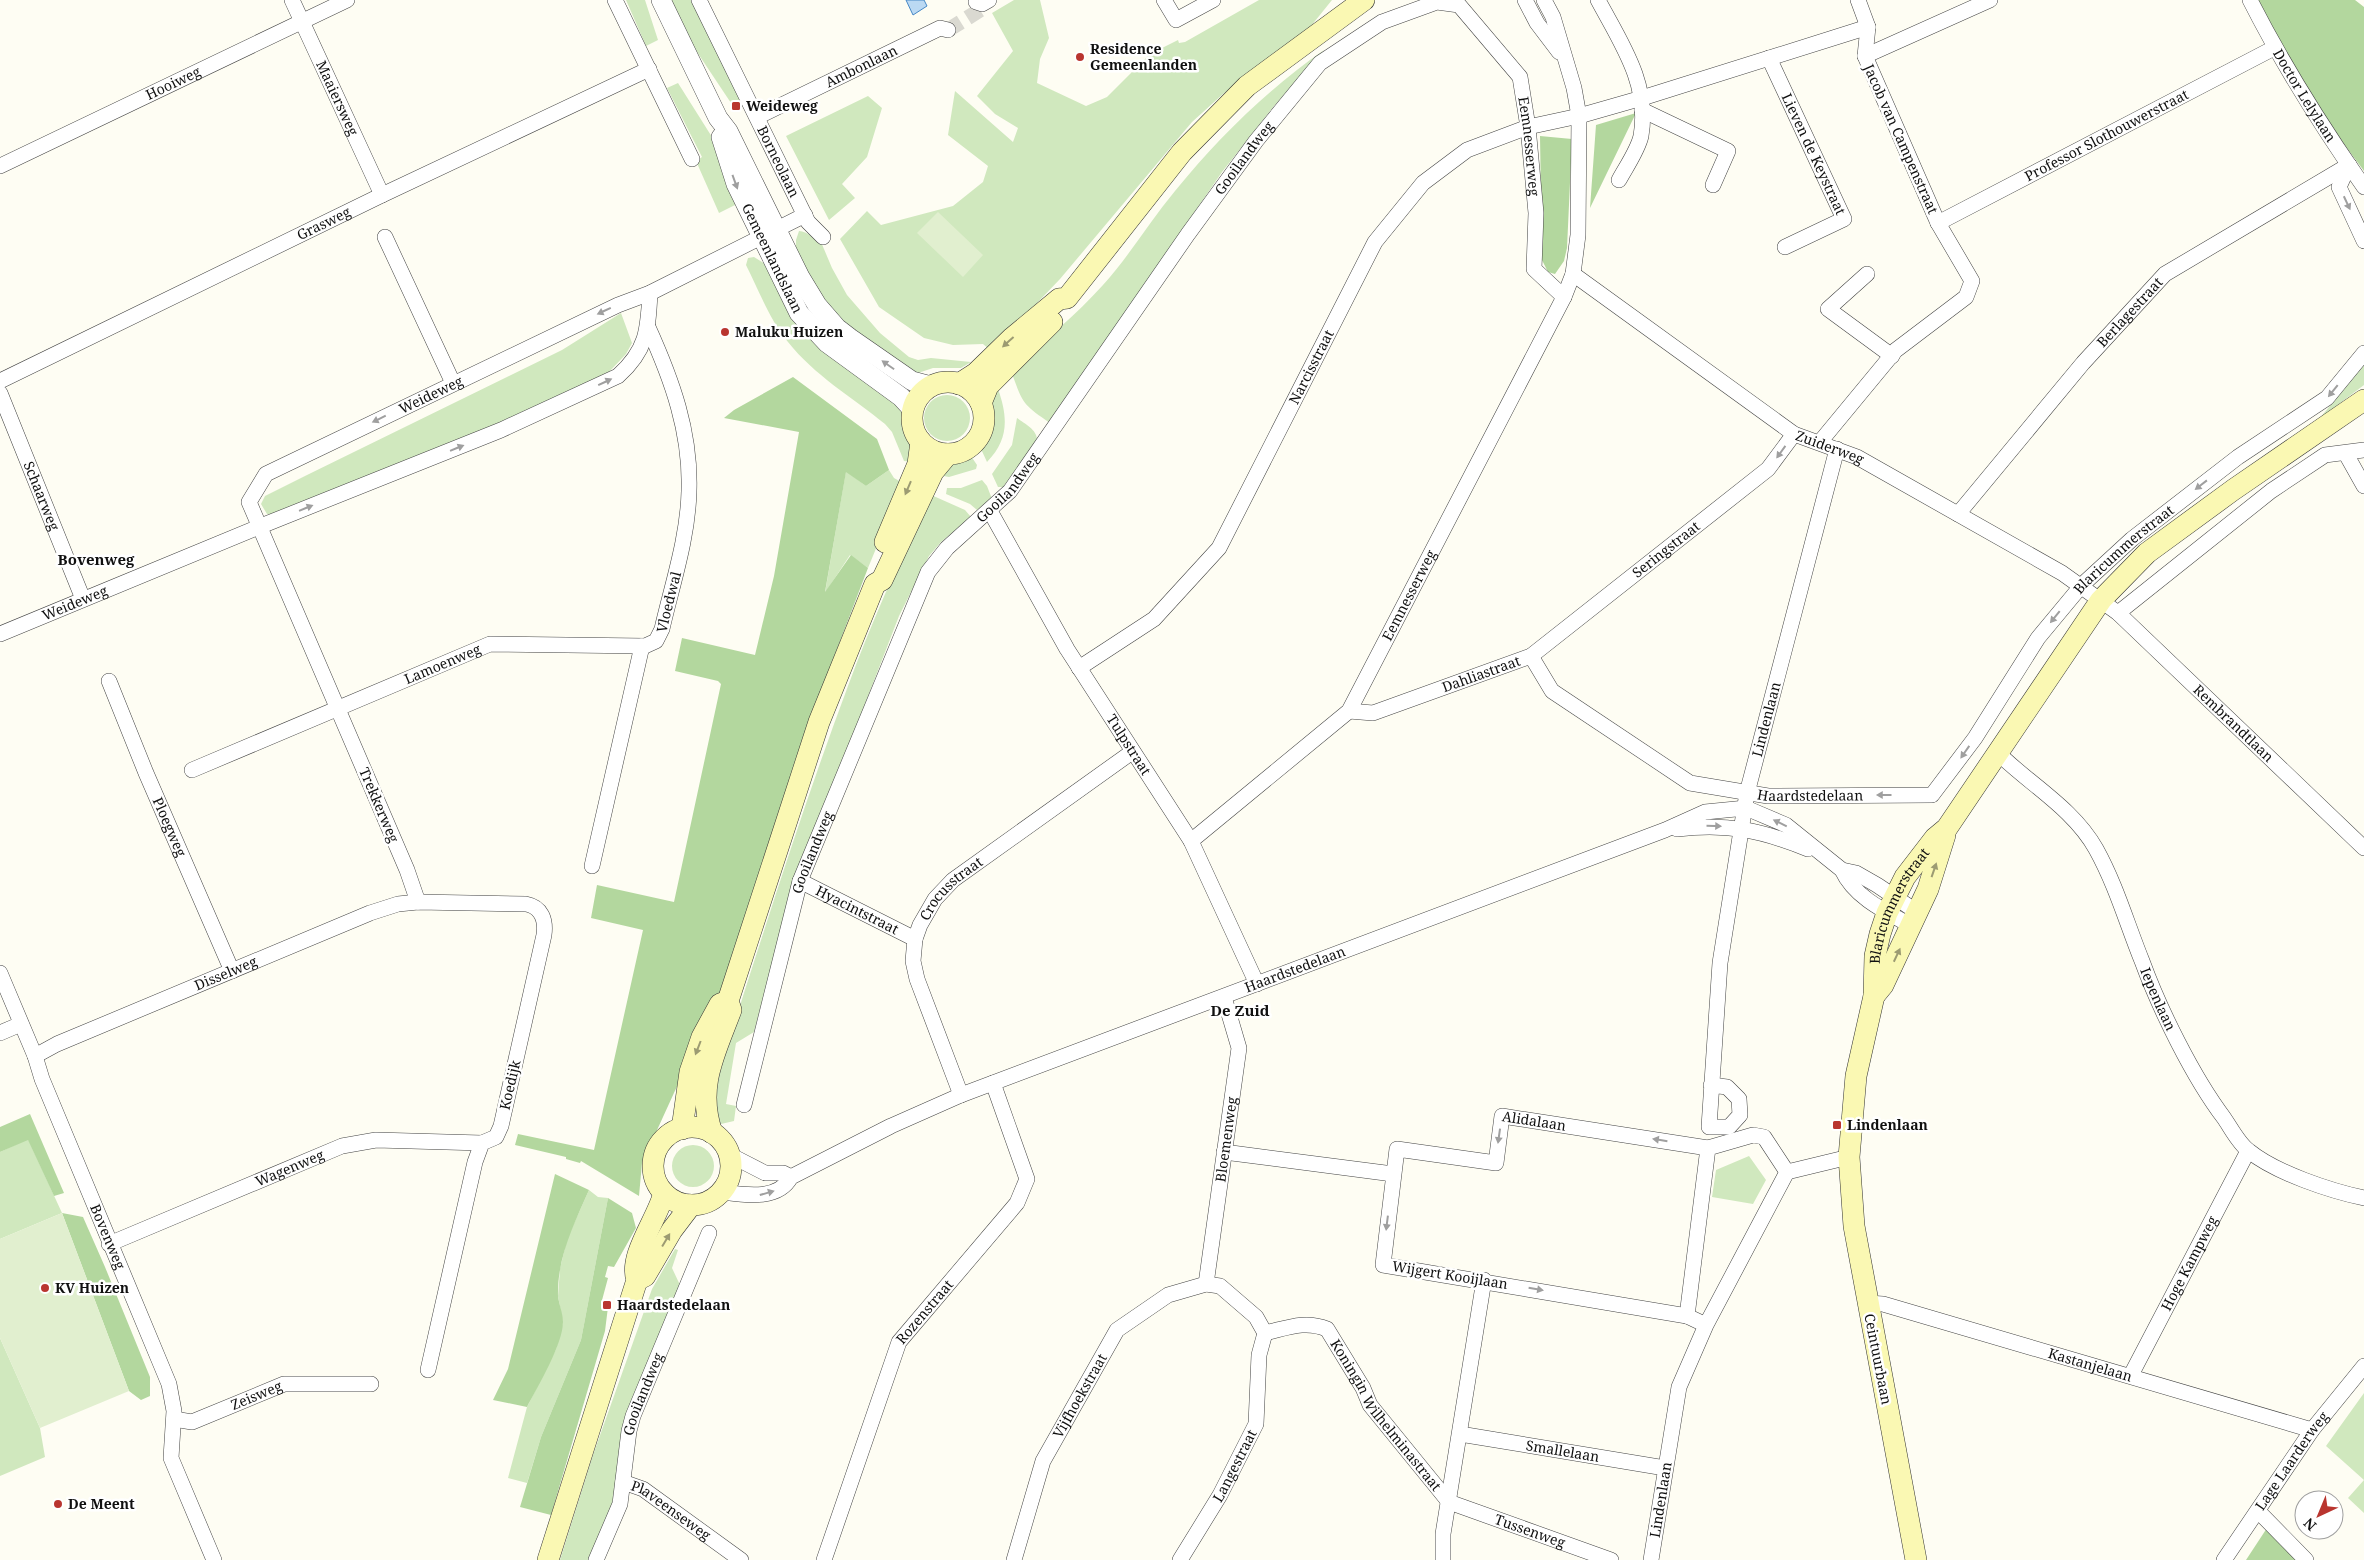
<svg xmlns="http://www.w3.org/2000/svg" width="2364" height="1560" font-family="'Noto Serif',serif">
	<style>
		.green { fill: #d0e8be }
		.forest { fill: #b3d79e }
		.pitch { fill: #e1efcf }
		.water { fill: #bbd9f3; stroke: #4688c6 }
		.lines { fill: none; stroke-linecap: round; stroke-linejoin: round }
		.minor-tunnel { stroke: #dad9d1; stroke-width: 15; stroke-dasharray: 15 8; stroke-linecap: butt }
		.minor-casing { stroke: #434343; stroke-width: 16 }
		.tertiary-casing { stroke: #434343; stroke-width: 20 }
		.secondary-casing { stroke: #323232; stroke-width: 22 }
		.minor { stroke: #fff; stroke-width: 15 }
		.tertiary { stroke: #fff; stroke-width: 19 }
		.secondary { stroke: #faf8b3; stroke-width: 21 }
		.oneway { fill: #9f9f9f }
		.oneway2 { fill: #9c9b72 }
		.poi-dot { fill: #b9352f; stroke: #fff; stroke-width: 2 }
		.labels { text-anchor: middle; stroke-width: 5; stroke-linejoin: round; paint-order: stroke }
		.poi-label { font-size: 14px; font-weight: bold; fill: #101010; stroke: #fff; text-anchor: start }
		.street-label { font-size: 14px; fill: #101010; stroke: #fff }
		.neighbourhood-label { font-size: 15px; font-weight: bold; fill: #101010; stroke: #fff }
	</style>
	<rect width="100%" height="100%" fill="#fefdf3"/>
	<path class="green" d="M626,0H645L658,40L646,46Z
		M671,0H693L742,101L733,106L695,49Z
		M1014,0H1040L1049,38L1040,59L1037,83L1086,106L1107,97L1156,48L1158,50L1178,40L1179,43L1185,42L1259,0H1332L1311,26L1223,94L1192,122L1060,279L991,351L983,344L953,345L924,338L879,307L840,239L867,211L881,225L953,206L983,182L988,166L948,135L955,91L1013,142L1018,128L995,114L977,96L1013,51L992,13Z
		M1324,50L1274,106L1222,172L1050,423C1021,403 1023,403 1011,371C1042,343 1075,316 1103,285C1130,255 1150,221 1175,191C1219,137 1267,90 1324,50Z
		M678,83L712,137L739,203L719,213L696,161L702,157L667,88Z
		M868,96L882,108L867,157L842,184L855,198L829,220L786,136Z
		M799,231C808,232 813,238 821,242L832,268L847,295L880,333L909,357L918,360L931,358L971,362L961,368H933L912,375L836,316L805,272L796,249V240Z
		M754,257L767,265L903,411L911,445V462L904,461L892,432L885,424C853,398 814,375 788,342C770,320 759,291 746,265L748,258Z
		M621,313L632,343L626,354L609,372L593,383L487,430L272,514H267L261,504L265,496L307,475L562,350Z
		M2364,365V385L2319,419Z
		M998,389C1008,417 1009,440 987,462L981,449C994,432 991,418 989,399Z
		M924 418a23 23 0 1 1 46 0a23 23 0 1 1-46 0Z
		M1017,418C1025,424 1038,430 1037,441L1003,487H998L992,474L1012,445Z
		M971,456L977,465L976,469L949,477L938,475L951,463Z
		M889,470L894,478L903,483L868,568L850,555L825,593L846,471L866,486Z
		M982,480L987,486L992,499L977,510L970,504L946,494L947,488H961Z
		M929,494L965,510L971,517L941,542L929,556L899,616L787,906L754,1032L736,1043L726,1104L736,1106L734,1121L721,1124L711,1104L718,1074C760,944 800,814 848,686C872,621 901,558 929,494Z
		M28,1139L62,1213L0,1239V1152Z
		M672 1166a21 21 0 1 1 42 0a21 21 0 1 1-42 0Z
		M1749,1156L1766,1180L1753,1204L1712,1197L1716,1170Z
		M589,1190L598,1197L608,1198L581,1340L541,1437L527,1483L508,1478L527,1407L556,1349L563,1323L558,1296L560,1269L567,1239Z
		M675,1249L678,1250L672,1268L680,1285L618,1478L610,1511L592,1560H560L593,1455L652,1289Z
		M0,1338L40,1428L45,1457L0,1476Z
		M2364,1393V1513L2348,1498L2364,1480L2326,1446Z"/>
	<path class="forest" d="M2256,0H2355L2364,7V171C2323,117 2288,60 2256,0Z
		M1636,113L1590,208L1596,125Z
		M1540,136L1572,139L1567,248L1564,261L1555,274L1548,272L1542,260Z
		M793,377L877,439L889,470L866,486L846,472L825,592L851,555L868,568L814,709L726,979L642,1163L639,1196L581,1161L580,1163L566,1159V1157L515,1145L518,1134L594,1150L643,930L591,918L597,885L674,902L721,684L718,681L675,671L682,638L755,655L774,576L799,432L724,418L734,410Z
		M30,1114L64,1193L54,1196L28,1140L0,1152V1127Z
		M555,1174L589,1190C574,1224 557,1258 558,1296C559,1305 563,1313 563,1322C563,1344 538,1386 527,1407L493,1400L508,1369Z
		M608,1198L632,1213L636,1228L614,1267L608,1266L605,1277L608,1278L601,1304L608,1307L605,1331L551,1515L520,1507L541,1437L581,1340Z
		M62,1213L83,1217L105,1267L150,1377V1396L141,1400L129,1391Z
		M2267,1528L2295,1560H2246Z"/>
	<path class="pitch" d="M938,212L983,255L963,277L917,233Z
		M62,1213L129,1391L40,1428L0,1338V1239Z"/>
	<path class="water" d="M906,0H924L927,6L913,15Z"/>
	<g class="lines">
		<path class="minor-tunnel" d="M948,30L980,10"/>
		<defs>
			<g id="minor">
				<path id="s1" d="M292,0L382,195"/>
				<path d="M615,0L692,159"/>
				<path id="s2" d="M699,0L808,222L823,237"/>
				<path d="M1164,0L1176,20L1213,0"/>
				<path d="M1525,0L1537,23L1559,52"/>
				<path d="M1598,0C1621,43 1650,84 1641,136C1638,150 1626,167 1619,180"/>
				<path id="s3" d="M2250,0C2283,65 2322,127 2364,187"/>
				<path d="M976,2L982,4L989,0"/>
				<path d="M1865,56L1990,0"/>
				<path id="s4" d="M1769,58L1844,219L1785,247"/>
				<path d="M1642,110L1728,151L1713,185"/>
				<path id="s5" d="M757,117L940,28L948,30"/>
				<path d="M2349,165L2339,187L2364,241"/>
				<path id="s6" d="M0,166L347,0"/>
				<path id="s7" d="M1938,223L2274,48"/>
				<path d="M385,237L453,383"/>
				<path id="s8" d="M1573,274L1794,434L1857,457L2062,573L2118,613L2364,848"/>
				<path d="M1867,274L1828,309L1892,356"/>
				<path id="s9" d="M0,381L382,195L649,69"/>
				<path id="s10" d="M0,393L83,599"/>
				<path d="M1820,442L1896,350L1966,297L1972,281L1938,223L1865,56L1868,27L1858,0"/>
				<path d="M2346,454L2364,486"/>
				<path id="s11" d="M990,511L1067,649L1191,841L1257,984"/>
				<path id="s12" d="M1958,514L2083,363L2165,274L2349,165"/>
				<path d="M2118,613L2271,491L2325,455L2364,450"/>
				<path id="s13" d="M0,634L261,526L501,430L618,376C647,350 648,330 650,293"/>
				<path id="s14" d="M1531,656L1768,469L1794,434"/>
				<path id="s15" d="M1079,668L1154,619L1219,548L1375,242L1423,183L1467,150L1528,127L1579,116L1642,98L1868,27"/>
				<path id="s16" d="M109,681L146,773L232,971"/>
				<path id="s17" d="M1349,711L1373,713L1531,656L1552,691L1690,783L1768,796L1932,795L1975,738L2038,638L2082,585L2132,539L2238,457L2327,398L2364,353"/>
				<path id="s18" d="M1997,752C2029,784 2073,808 2096,849C2116,885 2127,924 2142,961C2160,1010 2193,1077 2224,1118C2231,1128 2239,1144 2249,1151C2276,1173 2331,1191 2364,1198"/>
				<path id="s19" d="M192,770L490,644L645,646L656,641L662,629C672,585 688,538 689,491C691,432 672,380 648,327"/>
				<path d="M1677,829C1727,823 1761,830 1808,849"/>
				<path id="s20" d="M1191,841L1349,711L1564,297L1573,274L1578,235L1579,116L1574,88L1553,17L1544,0"/>
				<path d="M592,866L642,646"/>
				<path d="M1842,870C1854,897 1886,912 1910,925"/>
				<path id="s21" d="M800,881L915,939"/>
				<path id="s22" d="M418,902L407,870L249,502L266,474L618,305L650,293L805,215"/>
				<path id="s23" d="M0,973L35,1056L42,1079L169,1384L174,1411L171,1458L214,1560"/>
				<path d="M0,1033L21,1024"/>
				<path id="s24" d="M35,1056L57,1044L370,913L398,904L418,902L526,904C542,907 546,920 544,935L501,1126L496,1137L482,1143L475,1162L428,1370"/>
				<path id="s25" d="M1711,1085L1727,1087L1739,1099L1740,1115L1729,1127H1709L1720,963L1747,793L1837,449"/>
				<path id="s26" d="M961,1095L917,979L913,961L915,939L920,925L935,899L953,880L1132,752"/>
				<path id="s27" d="M744,1105L800,881L928,572L947,548L1010,491L1188,234L1256,141L1320,63L1382,22L1437,2L1459,5L1520,77L1528,127L1536,213L1534,269L1564,297"/>
				<path d="M1224,1152L1393,1174"/>
				<path d="M730,1155L765,1173H783L791,1177"/>
				<path d="M1787,1172L1849,1157"/>
				<path id="s28" d="M722,1192C745,1195 778,1201 791,1177L891,1126L961,1095L1665,830L1705,812L1746,808L1786,825L1842,870L1856,873L1877,885L1917,912"/>
				<path id="s29" d="M109,1244L342,1146L376,1140L482,1143"/>
				<path id="s30" d="M1206,1284L1239,1048L1224,997"/>
				<path id="s31" d="M1868,1303L1883,1304L2312,1430"/>
				<path id="s32" d="M1687,1316L1383,1265L1397,1149L1496,1163L1502,1116L1708,1148"/>
				<path id="s33" d="M1265,1333C1287,1328 1305,1320 1327,1329L1363,1388L1370,1405L1449,1502"/>
				<path id="s34" d="M2131,1375L2248,1151"/>
				<path id="s35" d="M174,1419L192,1422L284,1384H371"/>
				<path id="s36" d="M1460,1434L1665,1468"/>
				<path id="s37" d="M623,1482L643,1489L741,1560"/>
				<path id="s38" d="M1449,1502L1611,1560"/>
				<path d="M2258,1511L2306,1560"/>
				<path id="s39" d="M596,1560L620,1504L629,1431L633,1416L709,1233"/>
				<path id="s40" d="M824,1560L899,1342L1017,1203L1027,1179L993,1083"/>
				<path id="s41" d="M1014,1560L1043,1461L1117,1330L1168,1295L1206,1284L1220,1286L1256,1317L1265,1333"/>
				<path id="s42" d="M1180,1560L1220,1495L1256,1424L1259,1355L1265,1333"/>
				<path d="M1443,1560V1534L1484,1280"/>
				<path id="s43" d="M1651,1560L1679,1387L1706,1325L1787,1172L1764,1137L1753,1135L1708,1148L1687,1316L1706,1325"/>
				<path id="s44" d="M2224,1560L2312,1430L2364,1366"/>
			</g>
			<g id="tertiary">
				<path d="M661,0L718,118L728,131L800,277L817,305L837,328L850,338L912,381L931,386"/>
				<path id="s45" d="M721,137L736,184L799,313L827,343L901,397L913,410"/>
			</g>
			<g id="secondary">
				<circle cx="948" cy="418" r="36"/>
				<path d="M959,384L976,373L1012,338L1059,299L1067,298L1182,152L1247,86L1364,0"/>
				<path d="M981,403L988,386L1052,322"/>
				<path d="M885,542L918,464L921,442"/>
				<path d="M1874,996L1883,985L1928,889L1945,835"/>
				<circle cx="692" cy="1166" r="39"/>
				<path d="M682,1129L690,1072L702,1037L720,1004L728,1001"/>
				<path d="M712,1133C696,1086 715,1053 731,1010L728,1001L819,722L875,584L882,580L933,472L948,454"/>
				<path d="M637,1280L645,1276L672,1230L691,1205"/>
				<path d="M548,1560L637,1280C628,1256 658,1218 664,1193"/>
				<path id="s46" d="M1916,1560L1854,1226L1849,1157L1856,1076L1874,996L1875,956L1880,934L1887,913L1905,877L1935,838L1947,828L2101,600L2147,553L2233,490L2364,400"/>
			</g>
		</defs>
		<use href="#minor" class="minor-casing"/>
		<use href="#tertiary" class="tertiary-casing"/>
		<use href="#secondary" class="secondary-casing"/>
		<use href="#minor" class="minor"/>
		<use href="#tertiary" class="tertiary"/>
		<use href="#secondary" class="secondary"/>
	</g>
	<defs><path id="oneway-solid" d="M-6-.8H1V-3.2L6.5 0L1 3.2V.8H-6Z" transform="scale(1.25)"/></defs>
	<g class="oneway">
		<use href="#oneway-solid" transform="translate(735 182) rotate(70)"/>
		<use href="#oneway-solid" transform="translate(2347 203) rotate(65)"/>
		<use href="#oneway-solid" transform="translate(604 311) rotate(155)"/>
		<use href="#oneway-solid" transform="translate(888 365) rotate(-145)"/>
		<use href="#oneway-solid" transform="translate(605 382) rotate(-25)"/>
		<use href="#oneway-solid" transform="translate(2333 391) rotate(129)"/>
		<use href="#oneway-solid" transform="translate(379 419) rotate(154)"/>
		<use href="#oneway-solid" transform="translate(457 448) rotate(-22)"/>
		<use href="#oneway-solid" transform="translate(1781 452) rotate(126)"/>
		<use href="#oneway-solid" transform="translate(2201 485) rotate(142)"/>
		<use href="#oneway-solid" transform="translate(306 508) rotate(-22)"/>
		<use href="#oneway-solid" transform="translate(2055 617) rotate(129)"/>
		<use href="#oneway-solid" transform="translate(1965 752) rotate(125)"/>
		<use href="#oneway-solid" transform="translate(1884 795) rotate(180)"/>
		<use href="#oneway-solid" transform="translate(1780 823) rotate(-154)"/>
		<use href="#oneway-solid" transform="translate(1714 826) rotate(2)"/>
		<use href="#oneway-solid" transform="translate(1499 1136) rotate(98)"/>
		<use href="#oneway-solid" transform="translate(1660 1140) rotate(-171)"/>
		<use href="#oneway-solid" transform="translate(767 1193) rotate(-16)"/>
		<use href="#oneway-solid" transform="translate(1387 1223) rotate(97)"/>
		<use href="#oneway-solid" transform="translate(1536 1289) rotate(10)"/>
	</g>
	<g class="oneway2">
		<use href="#oneway-solid" transform="translate(1008 342) rotate(138)"/>
		<use href="#oneway-solid" transform="translate(908 488) rotate(113)"/>
		<use href="#oneway-solid" transform="translate(1934 870) rotate(-71)"/>
		<use href="#oneway-solid" transform="translate(1897 955) rotate(-65)"/>
		<use href="#oneway-solid" transform="translate(698 1048) rotate(111)"/>
		<use href="#oneway-solid" transform="translate(666 1240) rotate(-59)"/>
	</g>
	<g class="poi-dot">
		<circle cx="1080" cy="57" r="5"/>
		<rect x="731" y="101" width="10" height="10" rx="2.5"/>
		<circle cx="725" cy="332" r="5"/>
		<rect x="1832" y="1120" width="10" height="10" rx="2.5"/>
		<circle cx="45" cy="1288" r="5"/>
		<rect x="602" y="1300" width="10" height="10" rx="2.5"/>
		<circle cx="58" cy="1504" r="5"/>
	</g>
	<g class="labels">
		<g class="poi-label">
			<text x="1090" y="54">Residence<tspan x="1090" dy="16">Gemeenlanden</tspan></text>
			<text x="746" y="111">Weideweg</text>
			<text x="735" y="337">Maluku Huizen</text>
			<text x="1847" y="1130">Lindenlaan</text>
			<text x="55" y="1293">KV Huizen</text>
			<text x="617" y="1310">Haardstedelaan</text>
			<text x="68" y="1509">De Meent</text>
		</g>
		<g class="street-label">
			<text dy="5" stroke="none"><textPath href="#s5" startOffset="116">Ambonlaan</textPath></text>
			<text dy="5" stroke="none"><textPath href="#s6" startOffset="192">Hooiweg</textPath></text>
			<text dy="5" stroke="none"><textPath href="#s3" startOffset="110">Doctor Lelylaan</textPath></text>
			<text dy="5" stroke="none"><textPath href="#s1" startOffset="108">Maaiersweg</textPath></text>
			<text dy="5" stroke="none"><textPath href="#s7" startOffset="190">Professor Slothouwerstraat</textPath></text>
			<text transform="translate(1901 139) rotate(66)" y="5">Jacob van Campenstraat</text>
			<text dy="5" stroke="none"><textPath href="#s27" startOffset="1529">Eemnesserweg</textPath></text>
			<text dy="5" stroke="none"><textPath href="#s4" startOffset="106">Lieven de Keystraat</textPath></text>
			<text dy="5" stroke="none"><textPath href="#s27" startOffset="1088">Gooilandweg</textPath></text>
			<text dy="5" stroke="none"><textPath href="#s2" startOffset="180">Borneolaan</textPath></text>
			<text dy="5" stroke="none"><textPath href="#s9" startOffset="360">Grasweg</textPath></text>
			<text dy="5" stroke="none"><textPath href="#s45" startOffset="132">Gemeenlandslaan</textPath></text>
			<text dy="5" stroke="none"><textPath href="#s12" startOffset="265">Berlagestraat</textPath></text>
			<text dy="5" stroke="none"><textPath href="#s15" startOffset="389">Narcisstraat</textPath></text>
			<text dy="5" stroke="none"><textPath href="#s22" startOffset="650">Weideweg</textPath></text>
			<text dy="5" stroke="none"><textPath href="#s8" startOffset="311">Zuiderweg</textPath></text>
			<text dy="5" stroke="none"><textPath href="#s27" startOffset="682">Gooilandweg</textPath></text>
			<text dy="5" stroke="none"><textPath href="#s10" startOffset="111">Schaarweg</textPath></text>
			<text dy="5" stroke="none"><textPath href="#s14" startOffset="172">Seringstraat</textPath></text>
			<text dy="5" stroke="none"><textPath href="#s17" startOffset="955">Blaricummerstraat</textPath></text>
			<text dy="5" stroke="none"><textPath href="#s20" startOffset="335">Eemnesserweg</textPath></text>
			<text dy="5" stroke="none"><textPath href="#s19" startOffset="532">Vloedwal</textPath></text>
			<text dy="5" stroke="none"><textPath href="#s13" startOffset="81">Weideweg</textPath></text>
			<text dy="5" stroke="none"><textPath href="#s19" startOffset="272">Lamoenweg</textPath></text>
			<text dy="5" stroke="none"><textPath href="#s17" startOffset="139">Dahliastraat</textPath></text>
			<text dy="5" stroke="none"><textPath href="#s25" startOffset="498">Lindenlaan</textPath></text>
			<text dy="5" stroke="none"><textPath href="#s8" startOffset="804">Rembrandtlaan</textPath></text>
			<text dy="5" stroke="none"><textPath href="#s11" startOffset="272">Tulpstraat</textPath></text>
			<text dy="5" stroke="none"><textPath href="#s17" startOffset="520">Haardstedelaan</textPath></text>
			<text transform="translate(379 805) rotate(67)" y="5">Trekkerweg</text>
			<text dy="5" stroke="none"><textPath href="#s16" startOffset="158">Ploegweg</textPath></text>
			<text dy="5" stroke="none"><textPath href="#s27" startOffset="262">Gooilandweg</textPath></text>
			<text dy="5" stroke="none"><textPath href="#s26" startOffset="228">Crocusstraat</textPath></text>
			<text dy="5" stroke="none"><textPath href="#s46" startOffset="668">Blaricummerstraat</textPath></text>
			<text dy="5" stroke="none"><textPath href="#s21" startOffset="64">Hyacintstraat</textPath></text>
			<text dy="5" stroke="none"><textPath href="#s28" startOffset="621">Haardstedelaan</textPath></text>
			<text dy="5" stroke="none"><textPath href="#s24" startOffset="208">Disselweg</textPath></text>
			<text dy="5" stroke="none"><textPath href="#s18" startOffset="302">Iepenlaan</textPath></text>
			<text transform="translate(510 1085) rotate(-77)" y="5">Koedijk</text>
			<text dy="5" stroke="none"><textPath href="#s32" startOffset="605">Alidalaan</textPath></text>
			<text dy="5" stroke="none"><textPath href="#s30" startOffset="146">Bloemenweg</textPath></text>
			<text dy="5" stroke="none"><textPath href="#s29" startOffset="196">Wagenweg</textPath></text>
			<text dy="5" stroke="none"><textPath href="#s23" startOffset="285">Bovenweg</textPath></text>
			<text dy="5" stroke="none"><textPath href="#s34" startOffset="126">Hoge Kampweg</textPath></text>
			<text transform="translate(1450 1275) rotate(9)" y="5">Wijgert Kooijlaan</text>
			<text dy="5" stroke="none"><textPath href="#s40" startOffset="270">Rozenstraat</textPath></text>
			<text transform="translate(1878 1359) rotate(79)" y="5">Ceintuurbaan</text>
			<text dy="5" stroke="none"><textPath href="#s31" startOffset="231">Kastanjelaan</textPath></text>
			<text dy="5" stroke="none"><textPath href="#s39" startOffset="174">Gooilandweg</textPath></text>
			<text dy="5" stroke="none"><textPath href="#s35" startOffset="88">Zeisweg</textPath></text>
			<text dy="5" stroke="none"><textPath href="#s41" startOffset="178">Vijfhoekstraat</textPath></text>
			<text dy="5" stroke="none"><textPath href="#s33" startOffset="168">Koningin Wilhelminastraat</textPath></text>
			<text dy="5" stroke="none"><textPath href="#s36" startOffset="104">Smallelaan</textPath></text>
			<text dy="5" stroke="none"><textPath href="#s44" startOffset="120">Lage Laarderweg</textPath></text>
			<text dy="5" stroke="none"><textPath href="#s42" startOffset="109">Langestraat</textPath></text>
			<text dy="5" stroke="none"><textPath href="#s43" startOffset="61">Lindenlaan</textPath></text>
			<text dy="5" stroke="none"><textPath href="#s37" startOffset="56">Plaveenseweg</textPath></text>
			<text dy="5" stroke="none"><textPath href="#s38" startOffset="86">Tussenweg</textPath></text>
		</g>
		<g class="neighbourhood-label">
			<text x="96" y="565">Bovenweg</text>
			<text x="1240" y="1016">De Zuid</text>
		</g>
	</g>
	<g transform="translate(2319 1515) rotate(224)"><circle r="24" fill="#ffffff" stroke="#9f9f9f"/>
	<path d="M0-4L9 19L0 12L-9 19Z" fill="#b9352f"/>
	<text y="-8" font-size="14" font-weight="bold" text-anchor="middle" fill="#101010">N</text>
	</g>
</svg>
